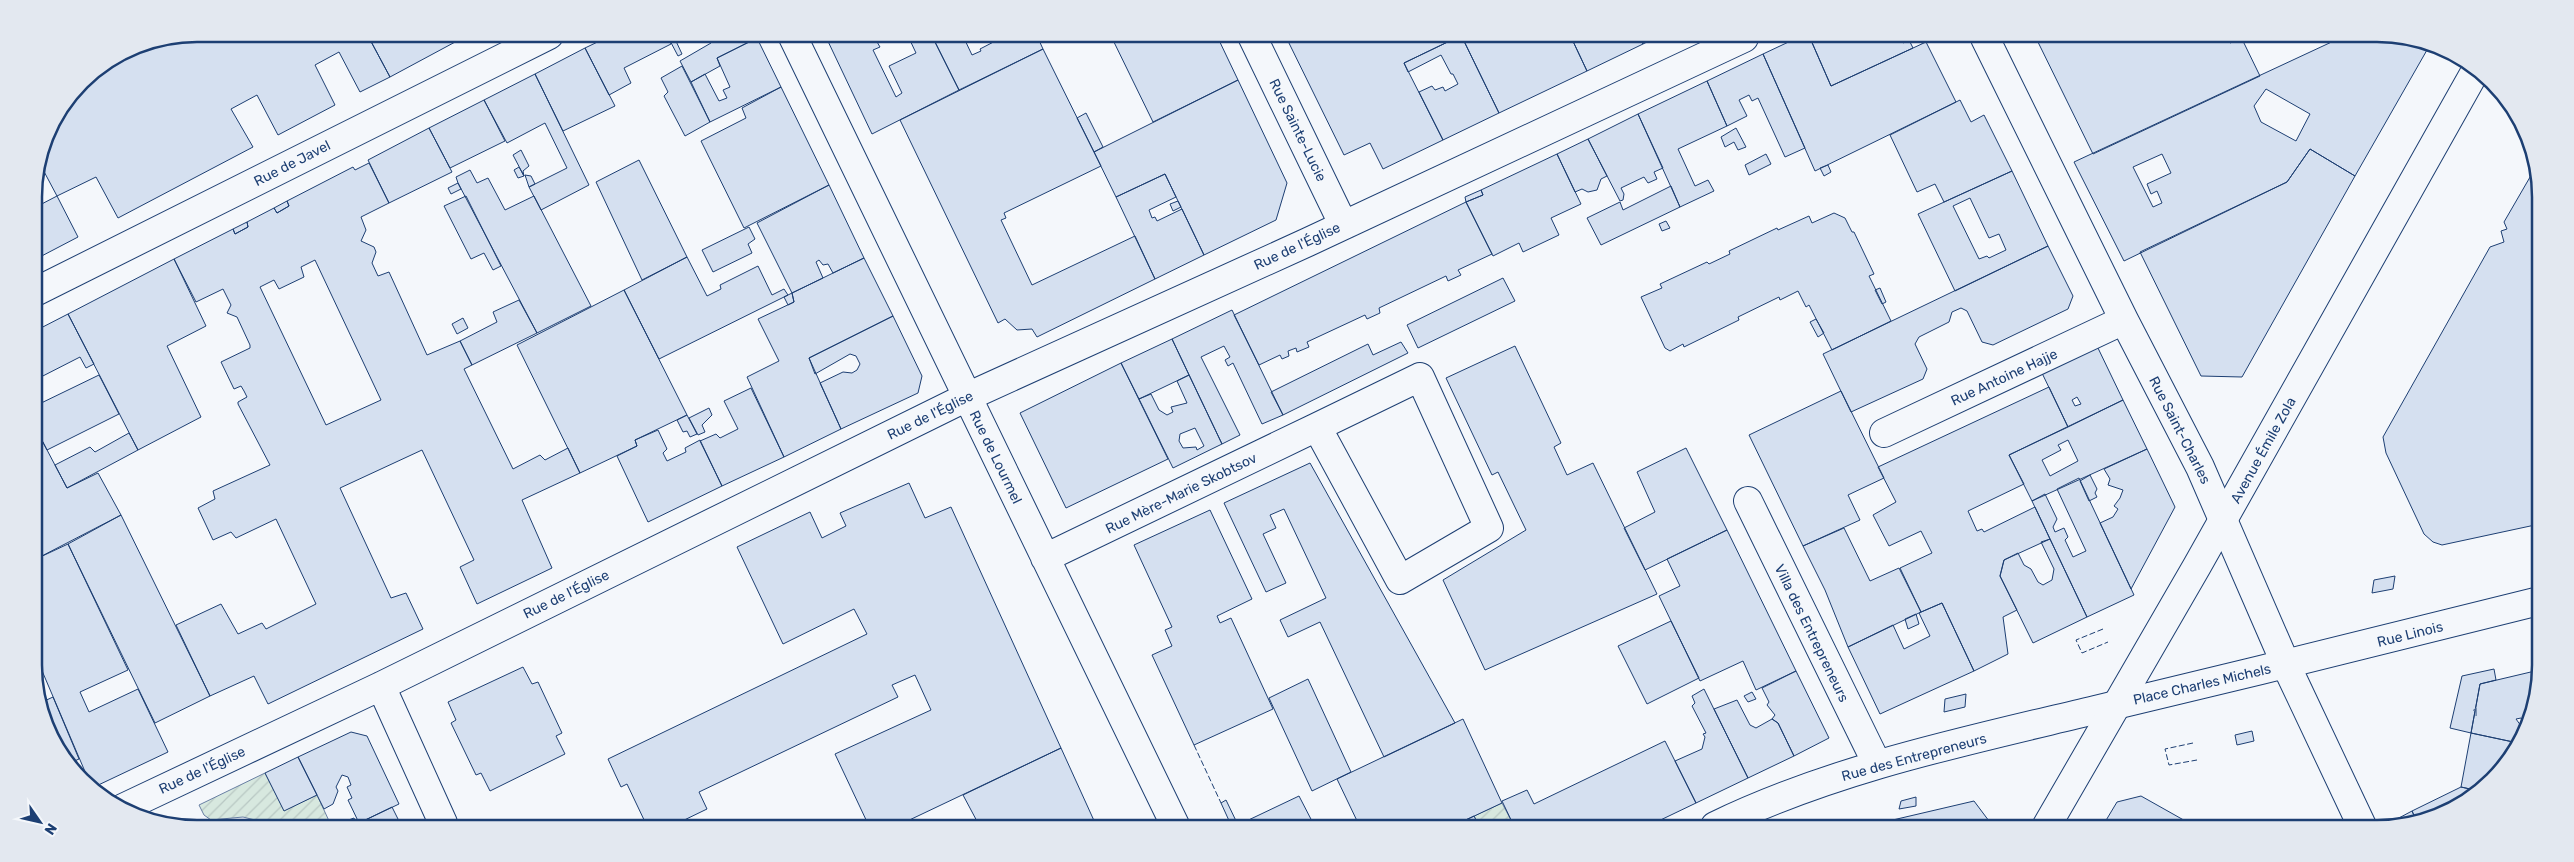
<svg xmlns="http://www.w3.org/2000/svg" width="2574" height="862" font-family="Rubik,sans-serif">
	<style>
		.garden { fill: url(#garden-furrows); stroke: #687fa3 }
		.building { fill: #d5e0f0; stroke: #1d3f73; fill-rule: evenodd }
		.lines { fill: none; stroke-linecap: round; stroke-linejoin: round }
		.minor-casing { stroke: #1d3f73; stroke-width: 30 }
		.major-casing { stroke: #1d3f73; stroke-width: 30 }
		.minor { stroke: #f4f7fb; stroke-width: 28 }
		.major { stroke: #f4f7fb; stroke-width: 28 }
		.fence { stroke: #1d3f73; stroke-width: 1; stroke-dasharray: 6 2.5; stroke-linecap: butt }
		.labels { text-anchor: middle; stroke-width: 4; stroke-linejoin: round; paint-order: stroke }
		.number-label { font-size: 11px; fill: #4b6792 }
		.street-label { font-size: 14px; fill: #1d3f73; stroke: #f4f7fb }
		.rim { fill: none; stroke: #1d3f73; stroke-width: 2.5 }
	</style>
	<defs>
		<pattern id="garden-furrows" width="10" height="10" patternUnits="userSpaceOnUse" patternTransform="scale(1.25)"><rect width="10" height="10" fill="#d7e8df"/><path d="M-1 1l2-2M0 10L10 0M9 11l2-2" fill="none" stroke="#b8c8c3"/></pattern>
	</defs>
	<rect width="100%" height="100%" fill="#f4f7fb"/>
	<path class="garden" d="M265,773L284,810L317,795L330,823H267L243,817L211,820L204,815L199,805Z
		M1502,803L1514,826H1479L1474,816Z"/>
	<path class="building" d="M198,34H367L390,77L360,92L339,52L315,65L335,105L278,135L257,95L231,109L253,147L118,218L96,177L57,196L40,164L46,135L53,125L63,120L60,114L82,82L135,46Z
		M367,34H470L390,77Z
		M612,35H667L671,44L624,68L631,83L609,95L585,48Z
		M667,35H684L675,39L682,54L678,56Z
		M717,35H756L757,38L717,58L720,66L691,82L680,61L711,43L710,38Z
		M825,35H873L880,47L873,50L896,97L902,93L889,66L916,53L908,36H932L959,90L872,134Z
		M932,36H963L972,55L981,51L980,49L1005,36H1037L1043,49L959,90Z
		M1111,36H1217L1238,80L1153,122Z
		M1286,37H1458L1404,63L1443,140L1383,169L1370,143L1344,155Z
		M1458,37H1462L1499,113L1443,140L1419,92L1432,86L1435,90L1443,87L1445,91L1458,84L1453,74H1451L1441,55L1408,72L1404,63Z
		M1462,37H1571L1587,71L1499,113Z
		M1571,37H1640L1643,44L1587,71Z
		M1640,37H1657L1643,44Z
		M757,38L781,87L710,122L691,82L705,74L719,101L727,98L723,90L730,87L717,58Z
		M1797,38H1810L1831,86L1926,42L1956,102L1815,171L1763,54Z
		M1810,38H1900L1903,43L1909,40L1913,48L1831,86Z
		M1918,38H1933L1921,43Z
		M2036,38L2227,39L2230,43L2242,39L2260,76L2093,154Z
		M2338,39H2408L2427,50L2355,176L2310,149L2287,182L2124,261L2074,162ZM2266,89L2310,114L2296,141L2261,122L2254,106ZM2162,154L2171,173L2147,184L2151,194L2157,191L2162,203L2153,207L2133,167Z
		M2408,39H2419L2431,44L2427,50Z
		M585,48L615,106L563,131L535,74Z
		M1043,49L1101,166L1004,213L1006,218L1001,220L1032,285L1135,236L1155,279L1037,337L1032,329L1017,330L1005,319L998,323L900,120Z
		M1763,54L1805,148L1785,157L1758,98L1752,101L1749,95L1739,100L1747,116L1727,126L1707,81Z
		M682,66L710,122L685,136L664,96L668,92L661,78Z
		M535,74L589,185L541,210L529,187L567,168L545,123L507,143L484,100Z
		M1238,80L1287,183L1276,220L1204,255L1165,174L1116,197L1094,152Z
		M1707,81L1727,126L1678,149L1695,186L1708,180L1714,191L1680,207L1638,114Z
		M781,87L829,185L744,228L701,141L746,118L742,108Z
		M484,100L505,141L450,168L429,128Z
		M1960,100L1971,122L1984,115L2012,171L1944,202L1935,184L1917,192L1890,135Z
		M1086,113L1103,147L1094,152L1077,118Z
		M1638,114L1663,168L1654,172L1657,179L1648,183L1644,177L1621,188L1624,194L1623,200L1620,201L1588,139Z
		M429,128L452,172L389,203L368,160Z
		M1736,128L1746,147L1738,150L1734,142L1725,147L1721,137Z
		M1588,139L1607,176L1601,179L1597,190L1588,192L1582,189L1575,192L1557,154Z
		M2310,149L2355,176L2242,377L2201,376L2140,252L2287,182Z
		M521,150L529,166L523,171L524,176L513,155Z
		M1557,154L1581,204L1551,218L1559,235L1523,252L1519,243L1493,256L1466,202L1483,195L1481,190Z
		M1766,154L1771,164L1749,175L1745,165Z
		M639,160L687,257L642,280L596,182Z
		M369,163L389,203L361,217L366,230L361,241L374,247L376,252L372,263L378,276L389,272L427,355L460,341L472,365L464,369L465,371L513,469L540,455L545,460L568,448L580,473L522,500L552,568L477,604L460,567L474,560L422,450L340,488L391,598L406,593L423,629L268,704L254,676L210,696L176,625L221,604L238,634L262,623L266,629L316,604L276,519L236,538L231,532L213,540L198,508L215,499L213,491L270,465L238,404V402L247,397L244,391L241,386L234,389L221,362L250,348V345L237,317L227,313L231,305L223,289L196,302L174,259L233,229L235,234L248,227L247,222L274,208L277,213L289,206L287,201L353,167L355,170ZM315,260L381,400L326,425L260,287L274,280L279,289L304,277L301,267Z
		M1828,165L1831,172L1824,176L1820,168Z
		M2537,165L2535,525L2442,545L2433,542L2424,534L2386,453L2383,437L2490,247L2504,242L2501,231L2507,229L2504,222Z
		M519,167L524,176L518,178L514,170Z
		M470,170L477,183L488,178L505,210L534,196L591,306L537,333L458,183L456,177Z
		M2012,171L2048,246L1955,291L1918,214ZM1970,198L1989,238L1999,234L2006,250L1989,258L1987,256L1979,259L1953,206Z
		M1165,174L1176,197L1149,210L1152,218L1155,217L1157,221L1182,209L1204,255L1155,279L1116,197Z
		M525,175L531,176L535,184L529,187Z
		M458,183L461,189L451,194L448,188Z
		M829,185L864,258L833,273L828,264L823,265L819,260L816,262L823,278L792,293L757,223Z
		M1671,186L1680,207L1601,245L1587,218L1620,202L1623,210Z
		M1481,190L1483,195L1466,202L1465,197Z
		M57,196L78,237L34,260V208Z
		M466,196L501,266L493,270L484,253L471,259L444,206Z
		M287,201L289,206L277,213L274,208Z
		M1178,201L1181,207L1173,211L1170,204Z
		M1466,202L1492,254L1458,270L1461,275L1448,281L1446,276L1379,308L1380,313L1367,319L1365,315L1307,342L1309,347L1297,352L1296,348L1288,351L1289,356L1282,359L1280,355L1259,365L1234,315Z
		M1834,213L1845,218L1852,232H1854L1874,274L1869,276L1891,321L1832,350L1809,305L1806,307L1798,291L1780,300L1779,297L1738,317L1739,320L1684,347L1683,344L1670,351L1665,348L1641,297L1662,288L1660,284L1707,262L1709,264L1730,254L1729,251L1777,228L1778,230L1809,216L1812,223Z
		M1666,221L1670,228L1662,231L1659,224Z
		M247,222L248,227L235,234L233,229Z
		M749,227L755,239L748,244L752,253L713,272L702,250Z
		M2048,246L2073,296L2068,309L1993,345L1982,342L1967,311L1961,308L1952,312L1949,322L1919,337L1915,344L1927,369L1923,379L1851,412L1823,354Z
		M687,257L707,296L721,289L720,285L758,266L772,295L784,289L788,295L659,359L624,290Z
		M864,258L893,316L809,358L841,429L784,457L747,377L779,361L758,319L794,302L792,293Z
		M174,259L206,326L167,346L201,417L138,450L68,314Z
		M1503,278L1515,301L1418,348L1407,325Z
		M1880,288L1886,302L1882,304L1875,290Z
		M624,290L687,415L635,440L637,446L580,473L517,345Z
		M792,293L794,302L788,305L784,297Z
		M519,300L537,333L472,365L460,341L497,322L493,312Z
		M1232,310L1283,415L1262,424L1233,363L1228,366L1225,360L1230,357L1224,346L1201,357L1240,435L1222,444L1172,339Z
		M68,314L94,364L86,368L80,357L35,380V331Z
		M893,316L922,376L918,393L841,429L820,383L843,372L852,373L857,370L860,364L856,356L850,354L815,374L809,358Z
		M463,318L468,328L457,334L452,324Z
		M1816,319L1824,333L1818,337L1810,322Z
		M1172,339L1189,375L1139,399L1121,363Z
		M1401,342L1408,353L1283,415L1271,392L1368,344L1373,355Z
		M1515,346L1561,443L1554,447L1567,475L1593,463L1657,594L1485,670L1443,580L1526,530L1498,472L1492,475L1446,378Z
		M2097,346L2123,400L2068,427L2041,371ZM2077,397L2081,404L2075,406L2072,400Z
		M1121,363L1168,459L1066,508L1020,413Z
		M99,375L119,414L47,450L35,427V406Z
		M1189,375L1222,444L1173,468L1139,399L1151,394L1159,410L1167,415L1173,412L1171,407L1187,403L1177,381ZM1195,428L1204,446L1197,450L1196,447L1183,448L1179,441L1180,434Z
		M2049,387L2068,427L2009,455L2024,484L1968,511L1977,531L1982,529L1984,532L2035,507L2050,539L2004,560L2000,576L2017,610L2003,617L2008,654L1974,671L1942,603L1921,612L1900,568L1932,553L1921,531L1889,546L1873,515L1896,502L1878,467Z
		M751,388L784,457L722,486L700,441L716,434L720,438L738,429L724,401Z
		M1841,391L1884,478L1848,495L1860,520L1803,546L1749,435Z
		M2123,400L2147,449L2032,501L2009,455ZM2068,440L2078,461L2050,476L2042,460L2061,450L2058,445Z
		M709,408L712,415L702,425L705,432L698,435L689,418Z
		M687,415L697,434L690,437L687,431L683,432L677,420Z
		M35,427L67,488L98,473L121,515L36,559Z
		M658,430L667,449L663,453L667,461L686,452L685,448L700,440L722,486L648,522L617,456L637,446L635,440Z
		M129,433L138,450L67,488L55,465L90,447L95,452Z
		M1686,448L1727,530L1645,570L1624,528L1655,512L1637,472Z
		M2147,449L2175,507L2131,589L2100,523L2113,517L2118,509L2114,506L2120,498L2123,490L2108,485L2110,479L2104,469Z
		M1310,463L1455,723L1384,757L1320,622L1288,637L1280,620L1326,598L1284,509L1270,515L1276,528L1263,534L1286,583L1266,592L1224,503Z
		M2090,475L2097,489L2095,493L2097,497L2089,501L2080,481Z
		M2079,478L2134,595L2087,617L2032,501L2045,494L2057,519L2053,527L2055,532L2064,528L2068,537L2065,540L2073,557L2086,551L2057,489Z
		M909,483L925,518L951,507L1061,748L901,824H868L835,754L931,710L915,675L892,685L898,697L699,792L707,809L676,824H646L627,784L621,787L608,759L867,634L854,609L783,644L737,547L810,512L822,538L846,526L840,513Z
		M1210,510L1252,599L1217,616L1220,623L1231,618L1273,709L1194,745L1152,655L1172,646L1165,630L1172,627L1134,545Z
		M121,515L210,696L155,723L68,544Z
		M1844,528L1870,581L1899,568L1921,612L1848,647L1825,590L1803,546Z
		M1727,530L1796,671L1756,690L1743,661L1700,681L1659,596L1680,586L1667,559Z
		M2050,539L2087,617L2033,643L2000,576L2004,560L2018,553L2024,565L2031,569L2038,582L2043,585L2052,580L2054,569L2041,542Z
		M68,544L128,670L80,692L89,712L138,689L168,752L92,788L37,659L36,559Z
		M2395,576L2393,589L2372,593L2374,580Z
		M1942,603L1974,671L1880,714L1848,647L1893,625L1904,649L1930,636L1919,613Z
		M1916,614L1919,624L1908,629L1905,619Z
		M1671,621L1699,678L1647,704L1618,646Z
		M523,667L532,684L538,682L562,733L556,736L565,754L490,791L481,773L476,775L451,723L456,720L448,702Z
		M2494,669L2496,680L2480,684L2471,733L2450,728L2462,676Z
		M1796,671L1829,738L1794,756L1778,723L1772,719L1775,715L1767,705L1769,702L1762,688Z
		M2535,671V707L2526,725L2521,718L2516,719L2524,730L2518,743L2471,733L2480,684Z
		M1308,679L1351,772L1312,791L1269,698Z
		M1704,689L1748,778L1696,803L1675,761L1702,749L1705,737L1703,734L1706,733L1692,706L1695,703L1692,696Z
		M1752,692L1756,699L1748,702L1744,696Z
		M1966,694L1965,707L1944,712L1945,699Z
		M53,697L79,759L70,763L40,703Z
		M1737,700L1750,725L1756,728L1772,719L1778,723L1794,756L1748,778L1714,709Z
		M1463,719L1502,803L1453,826L1359,825L1337,779Z
		M2252,731L2254,741L2237,745L2235,735Z
		M351,732L367,736L399,804L359,823L348,800L352,798L347,787L351,785L348,777L342,775L336,787L338,791L333,804L324,809L298,757Z
		M2471,733L2518,743L2512,756L2479,791L2461,787Z
		M1665,741L1696,803L1648,826H1514L1502,801L1527,790L1534,804Z
		M1061,748L1096,825H979L963,795Z
		M298,757L317,795L284,811L265,773Z
		M2461,787L2479,791L2429,819L2417,822L2412,811Z
		M1299,796L1314,825H1231L1221,803L1226,800L1238,825Z
		M2141,796L2173,814L2196,827H2102L2117,802Z
		M1916,797V806L1899,809L1901,801Z
		M1974,801L1989,821L1985,827H1902L1897,819Z
		M392,807L400,823H359Z
		M2412,811L2417,822L2400,825L2397,819Z
		M1474,816L1479,826H1453Z
		M354,818L356,823H338L346,821Z
		M1897,819L1902,827H1863Z"/>
	<g class="lines">
		<defs>
			<path id="minor" d="M792,35L1175,825
				M1252,36L1343,224
				M1985,38L2124,320L2200,467L2286,665L2363,828
				M35,292L549,35
				M1884,433L2124,320
				M1748,501L1877,764
				M1045,558L1317,427L1400,580L1489,528L1420,377L1317,427
				M381,686L443,823
				M123,808L381,686L967,397L1308,242L1744,38
				M1715,826C1835,768 1966,741 2095,710C2242,675 2388,639 2535,602"/>
			<path id="major" d="M2046,827L2197,566L2476,70"/>
		</defs>
		<use href="#minor" class="minor-casing"/>
		<use href="#major" class="major-casing"/>
		<use href="#minor" class="minor"/>
		<use href="#major" class="major"/>
		<path class="fence" d="M2103,629L2076,640L2082,653L2108,642
			M2193,743L2165,749L2169,765L2197,760
			M1194,745L1221,803"/>
	</g>
	<g class="labels">
		<g class="number-label">
			<text x="2475" y="716">1</text>
		</g>
		<g class="street-label">
			<text transform="translate(1298 130) rotate(64)" y="5">Rue Sainte-Lucie</text>
			<text transform="translate(292 163) rotate(-27)" y="5">Rue de Javel</text>
			<text transform="translate(1297 246) rotate(-25)" y="5">Rue de l'Église</text>
			<text transform="translate(2004 377) rotate(-25)" y="5">Rue Antoine Hajje</text>
			<text transform="translate(930 415) rotate(-26)" y="5">Rue de l'Église</text>
			<text transform="translate(2180 430) rotate(63)" y="5">Rue Saint-Charles</text>
			<text transform="translate(2263 450) rotate(-61)" y="5">Avenue Émile Zola</text>
			<text transform="translate(996 457) rotate(64)" y="5">Rue de Lourmel</text>
			<text transform="translate(1181 493) rotate(-26)" y="5">Rue Mère-Marie Skobtsov</text>
			<text transform="translate(566 594) rotate(-26)" y="5">Rue de l'Église</text>
			<text transform="translate(1812 633) rotate(64)" y="5">Villa des Entrepreneurs</text>
			<text transform="translate(2410 634) rotate(-14)" y="5">Rue Linois</text>
			<text transform="translate(2202 684) rotate(-13)" y="5">Place Charles Michels</text>
			<text transform="translate(1914 757) rotate(-15)" y="5">Rue des Entrepreneurs</text>
			<text transform="translate(202 770) rotate(-25)" y="5">Rue de l'Église</text>
		</g>
	</g>
	<path d="M0 0H2574V862H0ZM197 42H2377A155 155 0 0 1 2532 197V665A155 155 0 0 1 2377 820H197A155 155 0 0 1 42 665V197A155 155 0 0 1 197 42Z" fill="#e3e8f0" fill-rule="evenodd"/>
	<path class="rim" d="M197 42H2377A155 155 0 0 1 2532 197V665A155 155 0 0 1 2377 820H197A155 155 0 0 1 42 665V197A155 155 0 0 1 197 42Z"/>
	<g transform="translate(40 822) rotate(124)" stroke="#f4f7fb" stroke-width="4" paint-order="stroke">
	<path d="M0-4L9 19L0 12L-9 19Z" fill="#1d3f73"/>
	<text y="-8" font-size="14" font-weight="bold" text-anchor="middle" fill="#1d3f73">N</text>
	</g>
</svg>
